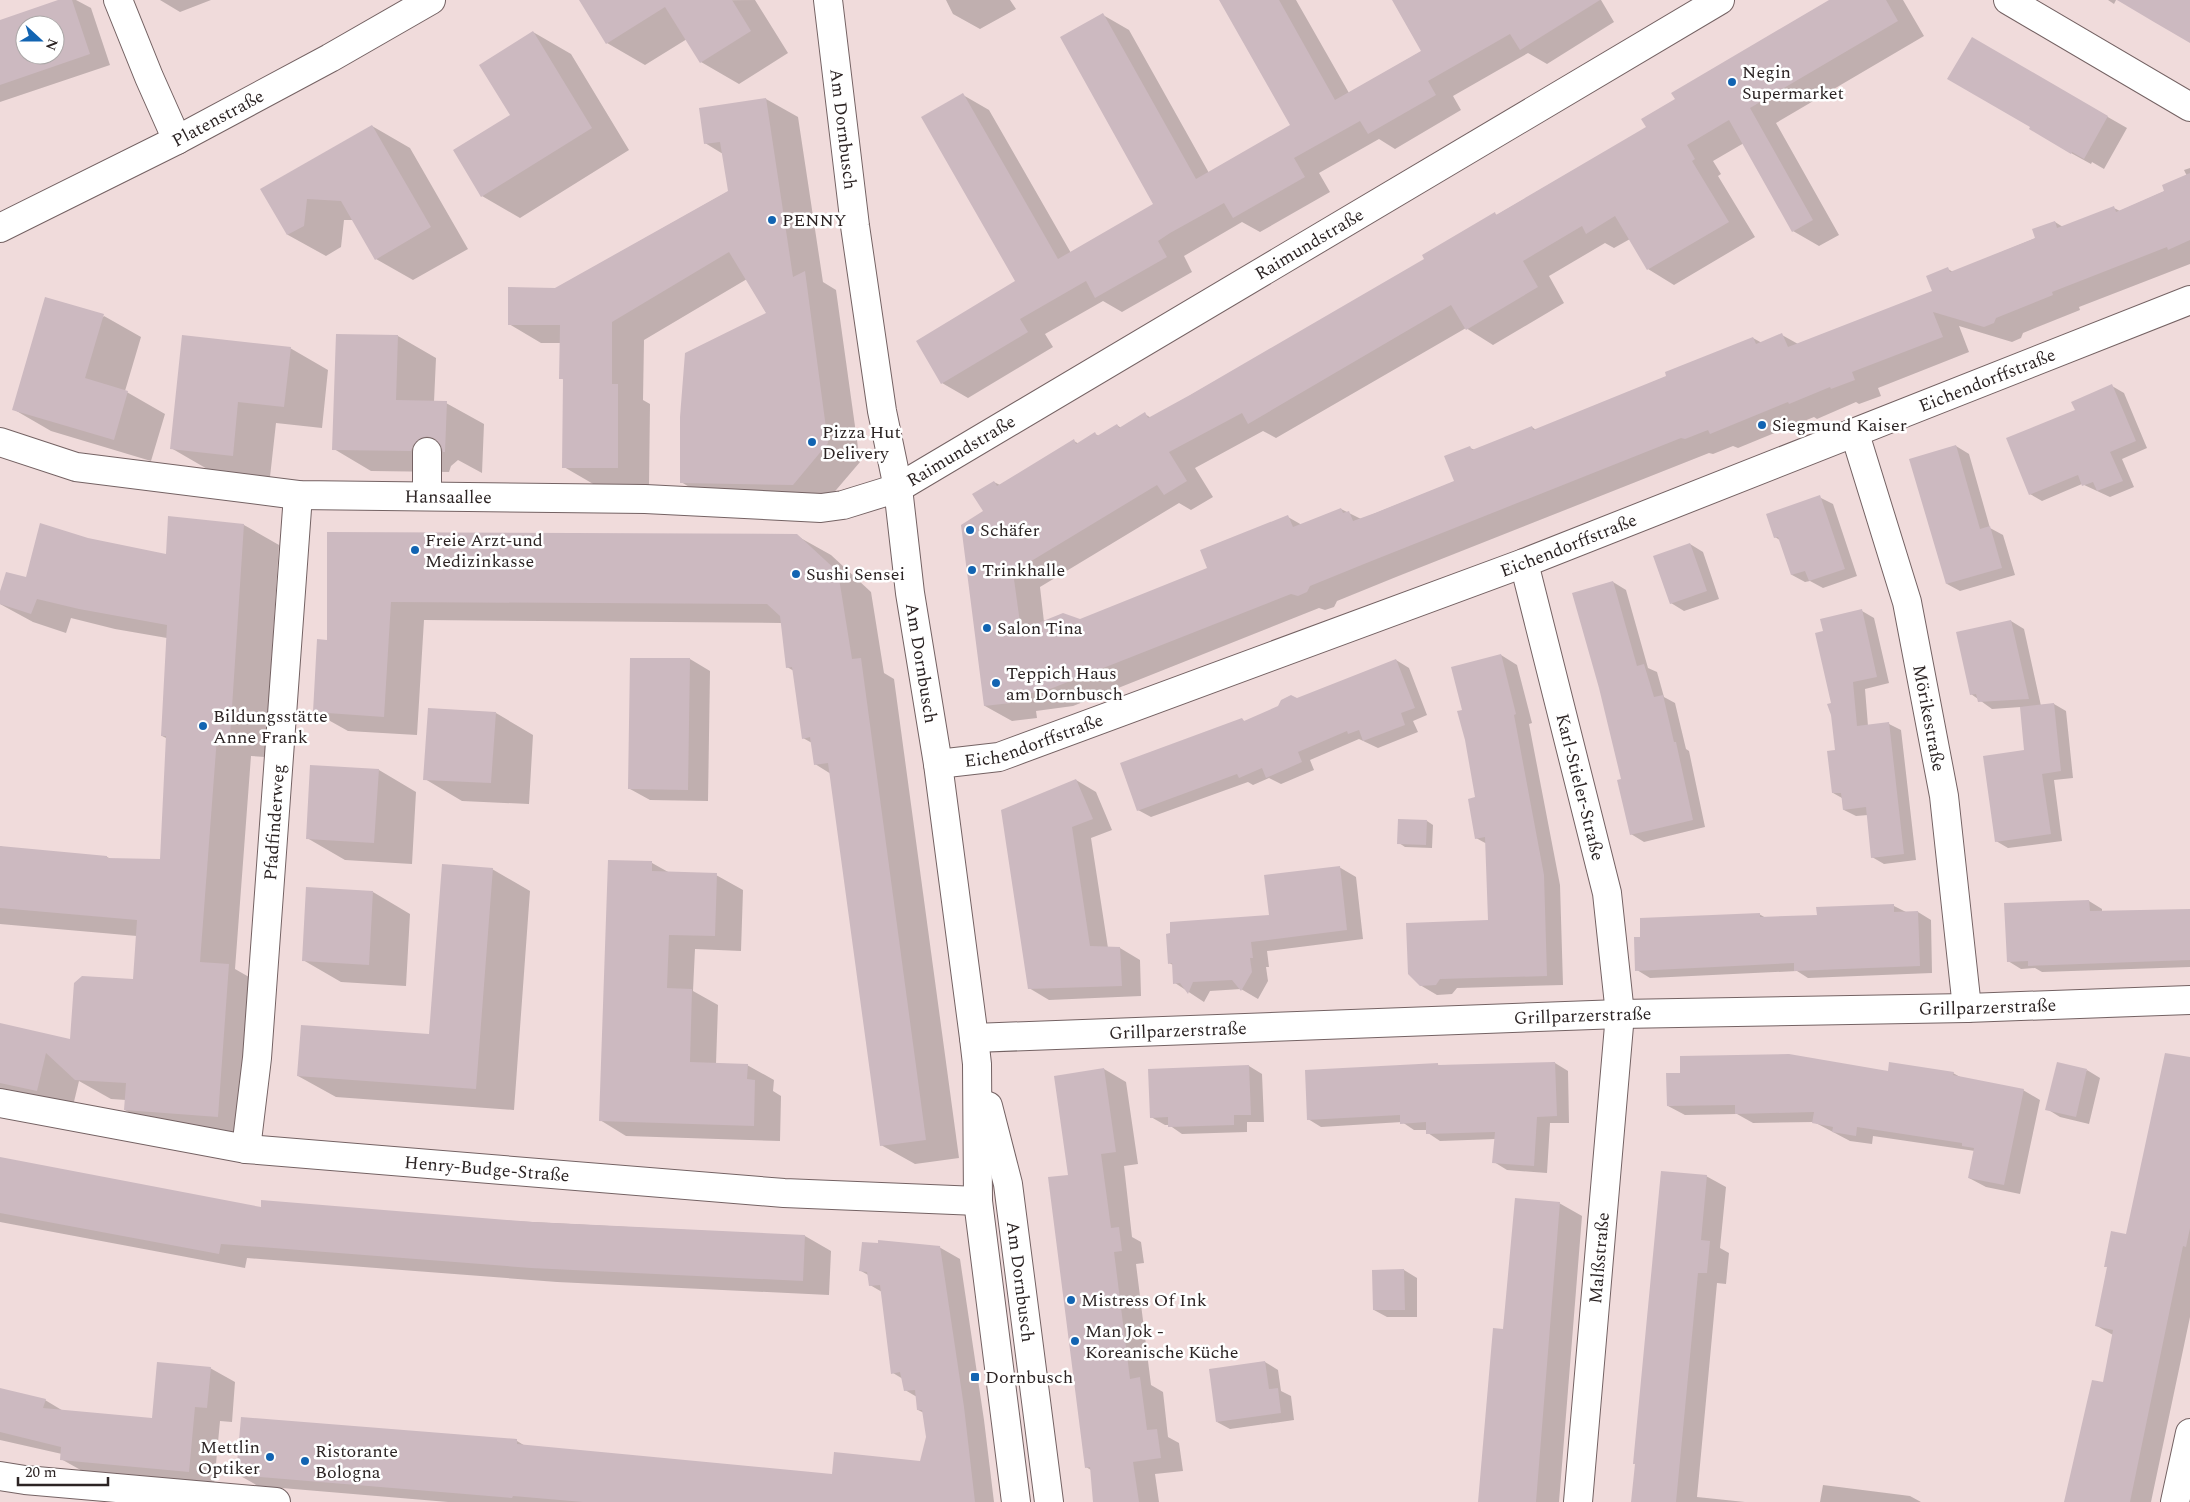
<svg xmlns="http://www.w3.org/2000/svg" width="2190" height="1502" font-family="Spectral,serif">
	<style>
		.shadow { fill: #0003; fill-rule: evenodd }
		.building { fill: #ccb9c0; fill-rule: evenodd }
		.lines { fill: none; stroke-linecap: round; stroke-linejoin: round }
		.minor-casing { stroke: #746263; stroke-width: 30 }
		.major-casing { stroke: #746263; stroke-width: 30 }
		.minor { stroke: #fff; stroke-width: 28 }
		.major { stroke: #fff; stroke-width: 28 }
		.poi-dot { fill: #1264b2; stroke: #fff; stroke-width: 2 }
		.labels { text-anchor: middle; stroke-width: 5; stroke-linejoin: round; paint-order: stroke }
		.poi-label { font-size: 18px; fill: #2c2424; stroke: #fff; text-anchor: start }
		.street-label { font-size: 18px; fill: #2c2424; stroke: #fff }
	</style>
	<rect width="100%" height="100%" fill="#f0dbdb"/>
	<path class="shadow" d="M62,0H76L91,8L110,65L0,102V21ZM25,25H55V55H25Z
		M160,0H211L180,12Z
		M755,0L788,53L739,84L701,62L687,39L645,65L607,43L581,1Z
		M946,0H1010L1016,9L980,29L953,14Z
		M1221,0H1296L1349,93L1422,51L1393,0H1601L1614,22L1547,64L1528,53L1453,96L1461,110L1395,149L1379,139L1319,173L1330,192L1260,232L1242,222L1184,256L1192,272L1122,312L1103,301L1045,334L1053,347L968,398L942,383L1016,282L963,95L989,110L1071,253L1155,205L1103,15L1129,30L1209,173L1292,126Z
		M1831,0H1903L1924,36L1776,123L1839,235L1819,246L1793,231L1744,143L1713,161L1721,174L1718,176L1755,237L1674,285L1648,269L1630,239L1614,248L1605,243L1549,276L1564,303L1493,345L1466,328L1276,438L1263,431L1195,468L1213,497L1191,510L1179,503L1040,587L1044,622L1080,620L1209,569L1288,517L1302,525L1341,509L1361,519L1456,481L1470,448L1475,450L1532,427L1536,430L1668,376L1753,338L1762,343L1782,335L1798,344L1934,292L1948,269L1953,272L2036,238L2055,222L2063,227L2114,208L2120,211L2165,191L2187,176L2184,170L2190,168V264L2079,307L2080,310L2023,333L2021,338L2012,342L1959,326L1969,352L1878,388L1881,396L1859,404L1856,402L1817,419L1814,417L1738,448L1733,446L1713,454L1709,453L1396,577L1337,601L1334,607L1325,610L1319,608L1073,706L1036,711L1037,718L1012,721L985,706V511L994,482L1000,485L1074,441L1079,444L1095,434L1099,436L1117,425L1121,428L1145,414L1151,418L1426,260L1495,214L1497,215L1648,127Z
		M2108,0H2116L2114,4Z
		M533,32L571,54L629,150L520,218L482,196L512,116Z
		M1972,39L2127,128L2104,169L2092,162L2091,164L2071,153L2032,127Z
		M766,99L798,117L823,282L836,290L860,462L825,503L713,501L681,482L767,314L747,279L644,340L643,400L650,404L649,486L595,485L564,467V380L561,378V343H541L509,324L555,289L729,191L723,154L705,143Z
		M372,126L410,148L468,249L413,280L376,259L354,220H344L341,247L326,256L288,235L262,190Z
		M104,316L141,337L125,391L165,414L151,461L51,431L13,409Z
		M337,335L398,336L436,358L434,402L446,403L484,424L482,473L458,460L451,466L449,472L371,471L334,449Z
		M290,348L328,370L322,428L276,423L270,477L209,470L171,448Z
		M2112,386L2124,393L2147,448L2122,459L2134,487L2110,497L2082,484L2042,501L2030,494L2076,410Z
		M1956,446L1969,454L1990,528L2003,535L2015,575L1960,591L1947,584Z
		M1819,497L1833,504L1857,576L1823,588L1810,581L1805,582L1792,575L1781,541L1775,537Z
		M244,525L279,545L265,757L251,756L235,969L263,985L253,1136L160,1130L125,1110L126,1100L111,1099L79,1081L72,1110L0,1094V1025L71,1041L134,980L137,936L0,924V846L9,849L107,857L111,859L161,860L168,739L162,736L167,638L115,629L71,618L66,633L33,622L0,604V595L88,539L167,555Z
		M329,534L797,536L831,555L871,592L884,673L894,679L959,1158L915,1164L881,1145L831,774L815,764L812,743L803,738L794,671L787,667L782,623L424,620L417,735L348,731L314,712L328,641Z
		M1690,544L1703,552L1719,599L1684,611L1671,603Z
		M1613,582L1626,590L1648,668L1657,672L1664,697L1675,703L1686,749L1689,751L1705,827L1644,842L1631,834L1623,780Z
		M1862,611L1874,618L1889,683L1865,689L1868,726L1889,724L1901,730L1916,860L1884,864L1872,857L1868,815L1856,816L1844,810L1842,798L1833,793L1837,751L1824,632Z
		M2011,621L2024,629L2041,706L2054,704L2066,711L2073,778L2054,780L2062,841L2008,848L1996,841L2025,751L2021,707L1992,709L1971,694Z
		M1501,655L1517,665L1532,723L1529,724L1560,885L1563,985L1457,988L1452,994L1437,995L1420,985L1489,921L1487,844L1476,838L1477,798L1463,711Z
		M690,659L710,671L708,801L650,800L630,789Z
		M1396,660L1409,668L1427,715L1413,721L1418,732L1378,748L1359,739L1310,760L1314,770L1281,784L1269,778L1253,785L1248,782L1151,817L1138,810L1242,720L1246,722Z
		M496,713L533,735L529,804L462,801L425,779Z
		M379,770L416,792L412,864L345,860L307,838Z
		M1076,780L1096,792L1112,830L1091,838L1108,948H1120L1140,960L1141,996L1049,1000L1029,988Z
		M1427,821L1433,825L1432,848L1405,847L1399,843Z
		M652,863L670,873L716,875L743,890L741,951L695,949L693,991L718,1005L716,1064L747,1065L774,1080L773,1091L781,1096L780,1141L626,1136L600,1120Z
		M1339,867L1356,877L1363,939L1267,951L1269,967H1266L1268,981L1258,999L1241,989L1210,991L1204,1002L1175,983L1173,965L1169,963L1270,917Z
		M492,869L530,891L514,1110L336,1097L298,1076L430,1035Z
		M373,892L410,914L406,986L341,982L303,960Z
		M2089,901L2102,909V912L2190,910V967L2042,972L2035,968L2021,969L2008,961Z
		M1894,906L1906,912H1918L1931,920L1932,973L1808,978L1797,971L1650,978L1637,970L1759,914L1766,918L1818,916Z
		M2190,1059V1317L2151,1502H2065L2104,1383L2113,1335L2097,1326Z
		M1555,1063L1568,1071L1569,1123H1550L1547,1173L1507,1170L1494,1162L1496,1139L1440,1141L1428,1133L1427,1130H1414L1402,1122L1321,1127L1308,1119L1437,1064L1440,1066Z
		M1249,1066L1262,1074L1264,1122H1247V1132L1182,1134L1169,1125H1165L1151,1117L1150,1070Z
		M1104,1069L1126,1082L1138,1164L1124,1166L1132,1237L1141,1242L1144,1263L1136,1264L1151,1385L1163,1392L1168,1437L1179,1443L1183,1471L1155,1474L1159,1502H1094L1091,1470L1086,1467L1070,1176Z
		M2087,1070L2100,1078L2089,1124L2060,1117L2047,1109Z
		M1889,1072L1953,1073L1962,1078L2023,1090L2040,1100L2020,1194L1986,1187L1969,1178L1975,1151L1873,1136L1872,1144L1850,1141L1814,1122L1753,1123L1737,1114L1685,1115L1668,1106Z
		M0,1159L262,1208L805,1236L831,1251L829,1295L557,1282L247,1258L245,1268L0,1222Z
		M1706,1176L1726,1187L1720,1248L1729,1253L1726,1284L1717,1283L1697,1497L1745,1502H1632Z
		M1559,1203L1582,1216L1559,1502H1479L1505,1330Z
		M939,1247L960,1259L984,1420L994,1502H448L258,1486L237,1474L517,1441L527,1447L833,1475L921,1463L927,1437L924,1413L918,1410L917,1397L905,1390L903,1379L893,1373L882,1292L870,1285L868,1275L861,1271Z
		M1404,1270L1417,1278V1317H1387L1374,1310Z
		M1265,1362L1278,1370L1281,1391L1291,1396L1294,1420L1230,1429L1217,1422Z
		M210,1368L235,1382L232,1422L220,1421L214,1485L86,1473L61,1459L62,1454L0,1440V1390L45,1400L65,1412L154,1420Z
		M1823,1485L1910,1496L1921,1502H1820Z"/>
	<path class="building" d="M58,0H72L90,54L0,85V20ZM25,25H55V55H25Z
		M579,0H732L751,31L700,63L665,7L606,44Z
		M1219,0H1279L1335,100L1421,51L1392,0H1600L1520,50L1510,34L1428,81L1436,95L1368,134L1360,121L1294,158L1305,177L1233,218L1224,203L1170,233L1158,241L1167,257L1095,298L1086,281L1020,319L1028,332L941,384L916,341L1015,281L921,117L963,93L1058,259L1153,204L1060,37L1103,13L1196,179L1290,125Z
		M1829,0H1886L1898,21L1750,108L1813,220L1792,232L1729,120L1687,145L1695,159L1692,161L1729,222L1647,270L1615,216L1586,234L1582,226L1523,261L1538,287L1466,330L1451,305L1248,424L1242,413L1169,452L1187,481L1164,495L1157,485L1013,572L1021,630L1063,613L1080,619L1207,568L1200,550L1288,515L1293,527L1341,508L1343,513L1349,511L1353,521L1375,513L1454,481L1444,456L1470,446L1472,450L1532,426L1533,430L1666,376L1665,372L1753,337L1756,344L1782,333L1788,347L1932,291L1926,276L1948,267L1950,272L2035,238L2032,229L2055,221L2057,228L2114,206L2116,212L2164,191L2162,185L2190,173V240L2168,250L2167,247L2052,292L2053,295L1996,318L1994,323L1984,327L1933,312L1943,337L1852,372L1855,380L1831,389L1830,387L1789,404L1788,402L1710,434L1708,430L1685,439L1681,438L1369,562L1310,586L1307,592L1298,596L1291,594L1045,691L1010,696L1011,703L984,706L961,525L983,511L972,494L994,481L997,486L1074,439L1076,444L1095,432L1097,436L1117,424L1119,428L1145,412L1148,418L1190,395L1424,259L1422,255L1495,212L1496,215L1646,127L1641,119L1675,99L1671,93Z
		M2117,0H2190V43L2154,22Z
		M533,31L592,128L481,197L453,150L510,115L479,65Z
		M1972,37L2108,116L2084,159L2072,152L2071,154L2029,129L2030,127L1947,79Z
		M766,98L793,277L805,271L828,443L793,485L680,483V417L685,353L766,313L729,252L612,322V384H618V468H562L563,379H559L560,325H508V287L555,288L728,191L720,142L704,144L699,108Z
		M372,125L431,227L375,260L341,201L307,199L304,226L287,235L260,189Z
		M45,297L104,314L85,378L128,391L114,440L12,410Z
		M336,334L398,335L396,400L447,401L445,452H443L441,445L435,439L427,436L419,439L413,445L411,451L332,450Z
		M182,335L291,347L284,407L238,402L233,456L170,449Z
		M2112,384L2136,441L2110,452L2123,481L2097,491L2093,482L2082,486L2078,475L2029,495L2006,438L2075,410L2071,402Z
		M1956,445L1980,529L1990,526L2002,568L1946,584L1909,459Z
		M1820,495L1845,569L1809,581L1805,571L1791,575L1778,537L1774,538L1766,514Z
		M168,516L244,524L230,738L217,737L200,962L229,964L218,1117L124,1110L126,1083L75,1080L46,1053L37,1091L0,1083V1023L70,1039L74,983L82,976L133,979L137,920L0,908V846L107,856V858L160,859L166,736H161L167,625L79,609L37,599L31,614L0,604V591L6,572L26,577L40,523L88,538L166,554Z
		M327,532L797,534L838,572L852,659L861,658L926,1140L880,1146L828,763L814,765L810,737L802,739L792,667L786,668L780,616L767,604L391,602L384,717L313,712L317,639L327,640Z
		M1690,543L1707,591L1670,604L1653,556Z
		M1613,581L1637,666L1644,664L1654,697L1663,695L1674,742H1676L1693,820L1630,835L1617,780L1621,779L1599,688L1572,593Z
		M1862,609L1877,677L1853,682L1857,726L1889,722L1904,854L1871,858L1866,807L1843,810L1841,793H1832L1827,751L1835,750L1831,715L1827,704L1831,703L1815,633L1823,631L1820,619Z
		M2011,620L2029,699L1978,702L1976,694L1970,695L1956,632Z
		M1501,654L1516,714L1514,715L1544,875L1547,976L1440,979L1436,985L1420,986L1408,974L1406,923L1488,920L1485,837L1475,839L1468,799L1475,797L1465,740L1457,711L1462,710L1451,667Z
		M630,658H690L688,790L628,789Z
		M1396,659L1415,708L1401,713L1405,725L1363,741L1359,730L1348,734L1347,731L1298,752L1302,762L1266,778L1262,768L1239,778L1237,774L1137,811L1120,763L1242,718L1244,721L1278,706L1281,700L1291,695L1297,698Z
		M2054,703L2061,771L2042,774L2051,834L1995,842L1983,756L2024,750L2020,707Z
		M428,708L496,712L491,783L423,780Z
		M310,765L379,769L374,843L306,839Z
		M1076,779L1093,819L1072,827L1090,946L1120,947L1122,986L1028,989L1001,810Z
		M1398,819L1427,820L1426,845L1397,844Z
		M608,860L652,861V871L717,873L715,936L669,935L667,988L692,989L690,1062L748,1064L747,1079L755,1080L754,1126L599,1121Z
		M442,864L493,868L476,1089L297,1076L301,1025L429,1034Z
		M1340,866L1347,930L1251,942L1253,958H1250L1252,972L1241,991L1232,980L1193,982L1188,994L1180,983L1173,984L1172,963L1168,964L1166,934L1170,933V922L1269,915L1264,875Z
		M306,887L373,891L369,965L302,961Z
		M2089,900L2090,911L2190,909V960L2028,966V961L2007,962L2004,903Z
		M1894,904V912L1918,911L1920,966L1794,971V963L1635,971L1634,937H1640V918L1760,913V917L1817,915L1816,907Z
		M2165,1053L2190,1057V1228L2186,1247L2183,1246L2130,1502H2064L2092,1380L2103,1382L2113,1330L2095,1326L2107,1267H2104L2111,1231L2126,1234Z
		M1789,1054L1888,1071L1889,1062L1954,1072L1953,1075L2024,1089L2004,1185L1968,1178L1974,1148L1962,1146V1143L1857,1127L1856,1136L1832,1132L1833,1127L1812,1123L1814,1112L1735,1114V1105L1667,1106L1666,1073H1680V1056Z
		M1555,1062L1557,1116L1537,1117L1534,1166L1492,1163L1495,1132L1426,1134V1122L1400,1124V1115L1307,1120L1305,1070L1438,1063V1065Z
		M2057,1062L2087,1069L2076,1117L2045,1110Z
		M1249,1065L1251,1115H1234V1125L1168,1127V1117L1150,1118L1148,1069Z
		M1104,1068L1116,1152L1101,1154L1111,1228L1119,1227L1122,1251L1114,1252L1130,1379L1140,1377L1147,1430L1157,1429L1161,1458L1133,1462L1139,1502H1093L1090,1467L1085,1468L1048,1177L1068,1175L1054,1076Z
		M0,1157L261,1207V1200L533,1222L805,1235L803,1281L531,1268L221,1244L219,1254L0,1213Z
		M1661,1171L1707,1175L1701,1240L1710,1241L1707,1273H1698L1676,1502H1631L1635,1464H1633Z
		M1515,1198L1560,1202L1536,1502H1478L1493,1328L1503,1329Z
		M878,1240L940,1246L964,1407L975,1502H583L513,1496L512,1498L236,1475L241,1417L517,1439V1444L832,1474L834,1452L920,1461L926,1437L922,1410H917L915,1390L904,1391L900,1372L891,1374L880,1285L869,1286L867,1272L859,1271L862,1242L878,1243Z
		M1404,1269L1405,1310H1373L1372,1270Z
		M1265,1361L1269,1389L1278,1388L1281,1413L1216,1422L1209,1369Z
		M157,1362L211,1367L207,1408L195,1407L189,1472L60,1460L61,1447L0,1432V1388L46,1399L43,1408L152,1418Z"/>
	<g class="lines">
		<defs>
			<g id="minor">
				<path d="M118,0L149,77L177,140"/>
				<path d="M2008,0L2190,107"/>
				<path id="s1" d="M1855,434L1907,602L1944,796L1967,1008"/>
				<path id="s2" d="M0,442L76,467L298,495L645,499L821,508L843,505L898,488L1720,0"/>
				<path d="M427,452V496"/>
				<path id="s3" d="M1524,563L1607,893L1620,1014L1578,1502"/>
				<path id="s4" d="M938,764L999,757L1524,563L2190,300"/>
				<path id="s5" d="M974,1038L1620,1014L1967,1008L2190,1000"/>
				<path id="s6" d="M0,1103L246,1149L784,1193L978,1201"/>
				<path id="s7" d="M246,1149L257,1058L298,495"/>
				<path d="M2175,1502L2190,1433"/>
			</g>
			<g id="major">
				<path id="s8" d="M828,0L855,226L882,411L898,488L910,593L938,764L974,1038L977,1064L978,1201L1016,1502"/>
				<path id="s9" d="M0,228L177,140L330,58L431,0"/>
				<path id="s10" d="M988,1106L1008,1184L1049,1502"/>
				<path d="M0,1476L25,1480L276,1502"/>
			</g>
		</defs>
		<use href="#minor" class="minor-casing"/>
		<use href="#major" class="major-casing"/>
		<use href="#minor" class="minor"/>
		<use href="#major" class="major"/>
	</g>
	<g class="poi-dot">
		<circle cx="1732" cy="82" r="5"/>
		<circle cx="772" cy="220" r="5"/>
		<circle cx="1762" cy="425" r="5"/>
		<circle cx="812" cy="442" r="5"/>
		<circle cx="970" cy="530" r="5"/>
		<circle cx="415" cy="550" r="5"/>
		<circle cx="972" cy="570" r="5"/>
		<circle cx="796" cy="574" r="5"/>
		<circle cx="987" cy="628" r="5"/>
		<circle cx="996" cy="683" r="5"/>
		<circle cx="203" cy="726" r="5"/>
		<circle cx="1071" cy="1300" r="5"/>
		<circle cx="1075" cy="1341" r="5"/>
		<rect x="970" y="1372" width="10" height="10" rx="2.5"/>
		<circle cx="270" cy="1457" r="5"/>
		<circle cx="305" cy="1461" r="5"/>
	</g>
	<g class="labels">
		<g class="poi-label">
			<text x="1742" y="78">Negin<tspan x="1742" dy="21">Supermarket</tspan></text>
			<text x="782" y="226">PENNY</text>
			<text x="1772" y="431">Siegmund Kaiser</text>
			<text x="822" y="438">Pizza Hut<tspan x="822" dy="21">Delivery</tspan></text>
			<text x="980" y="536">Schäfer</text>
			<text x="425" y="546">Freie Arzt-und<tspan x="425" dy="21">Medizinkasse</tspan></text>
			<text x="982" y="576">Trinkhalle</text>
			<text x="806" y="580">Sushi Sensei</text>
			<text x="997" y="634">Salon Tina</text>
			<text x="1006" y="679">Teppich Haus<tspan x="1006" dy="21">am Dornbusch</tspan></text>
			<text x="213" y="722">Bildungsstätte<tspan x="213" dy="21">Anne Frank</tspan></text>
			<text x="1081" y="1306">Mistress Of Ink</text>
			<text x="1085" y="1337">Man Jok -<tspan x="1085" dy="21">Koreanische Küche</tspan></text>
			<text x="985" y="1383">Dornbusch</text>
			<text x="260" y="1453" text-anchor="end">Mettlin<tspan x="260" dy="21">Optiker</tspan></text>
			<text x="315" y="1457">Ristorante<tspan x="315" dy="21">Bologna</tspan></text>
		</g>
		<g class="street-label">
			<text dy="6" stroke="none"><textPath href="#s9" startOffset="244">Platenstraße</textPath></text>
			<text dy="6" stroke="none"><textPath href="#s8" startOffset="130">Am Dornbusch</textPath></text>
			<text dy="6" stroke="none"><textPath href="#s2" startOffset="1385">Raimundstraße</textPath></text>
			<text dy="6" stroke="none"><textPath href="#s4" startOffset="1119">Eichendorffstraße</textPath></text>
			<text dy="6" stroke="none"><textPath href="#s2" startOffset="980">Raimundstraße</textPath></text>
			<text dy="6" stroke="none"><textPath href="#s2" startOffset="454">Hansaallee</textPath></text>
			<text dy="6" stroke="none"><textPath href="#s4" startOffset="669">Eichendorffstraße</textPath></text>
			<text dy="6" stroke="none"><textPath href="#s8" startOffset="670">Am Dornbusch</textPath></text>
			<text dy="6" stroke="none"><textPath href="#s1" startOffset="294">Mörikestraße</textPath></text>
			<text dy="6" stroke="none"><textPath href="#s4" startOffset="99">Eichendorffstraße</textPath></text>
			<text dy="6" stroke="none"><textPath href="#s3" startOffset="231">Karl-Stieler-Straße</textPath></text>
			<text dy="6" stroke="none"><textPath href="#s7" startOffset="328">Pfadfinderweg</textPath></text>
			<text dy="6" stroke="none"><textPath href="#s5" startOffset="1014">Grillparzerstraße</textPath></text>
			<text dy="6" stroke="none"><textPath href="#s5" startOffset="609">Grillparzerstraße</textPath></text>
			<text dy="6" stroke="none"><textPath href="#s5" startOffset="204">Grillparzerstraße</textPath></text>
			<text dy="6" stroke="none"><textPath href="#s6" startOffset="492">Henry-Budge-Straße</textPath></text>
			<text transform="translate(1599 1258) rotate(-85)" y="6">Malßstraße</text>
			<text dy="6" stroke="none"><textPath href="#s10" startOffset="179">Am Dornbusch</textPath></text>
		</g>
	</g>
	<g transform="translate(40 40) rotate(111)"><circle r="24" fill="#ffffff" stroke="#aba7a7"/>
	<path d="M0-4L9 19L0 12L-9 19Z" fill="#1264b2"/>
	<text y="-8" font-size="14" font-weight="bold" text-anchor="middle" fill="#2c2424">N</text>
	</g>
	<path d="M18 1477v8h90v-8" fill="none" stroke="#2c2424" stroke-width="2.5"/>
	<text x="25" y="1477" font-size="15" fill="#2c2424" stroke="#ffffff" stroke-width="4" paint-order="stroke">20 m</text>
</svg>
